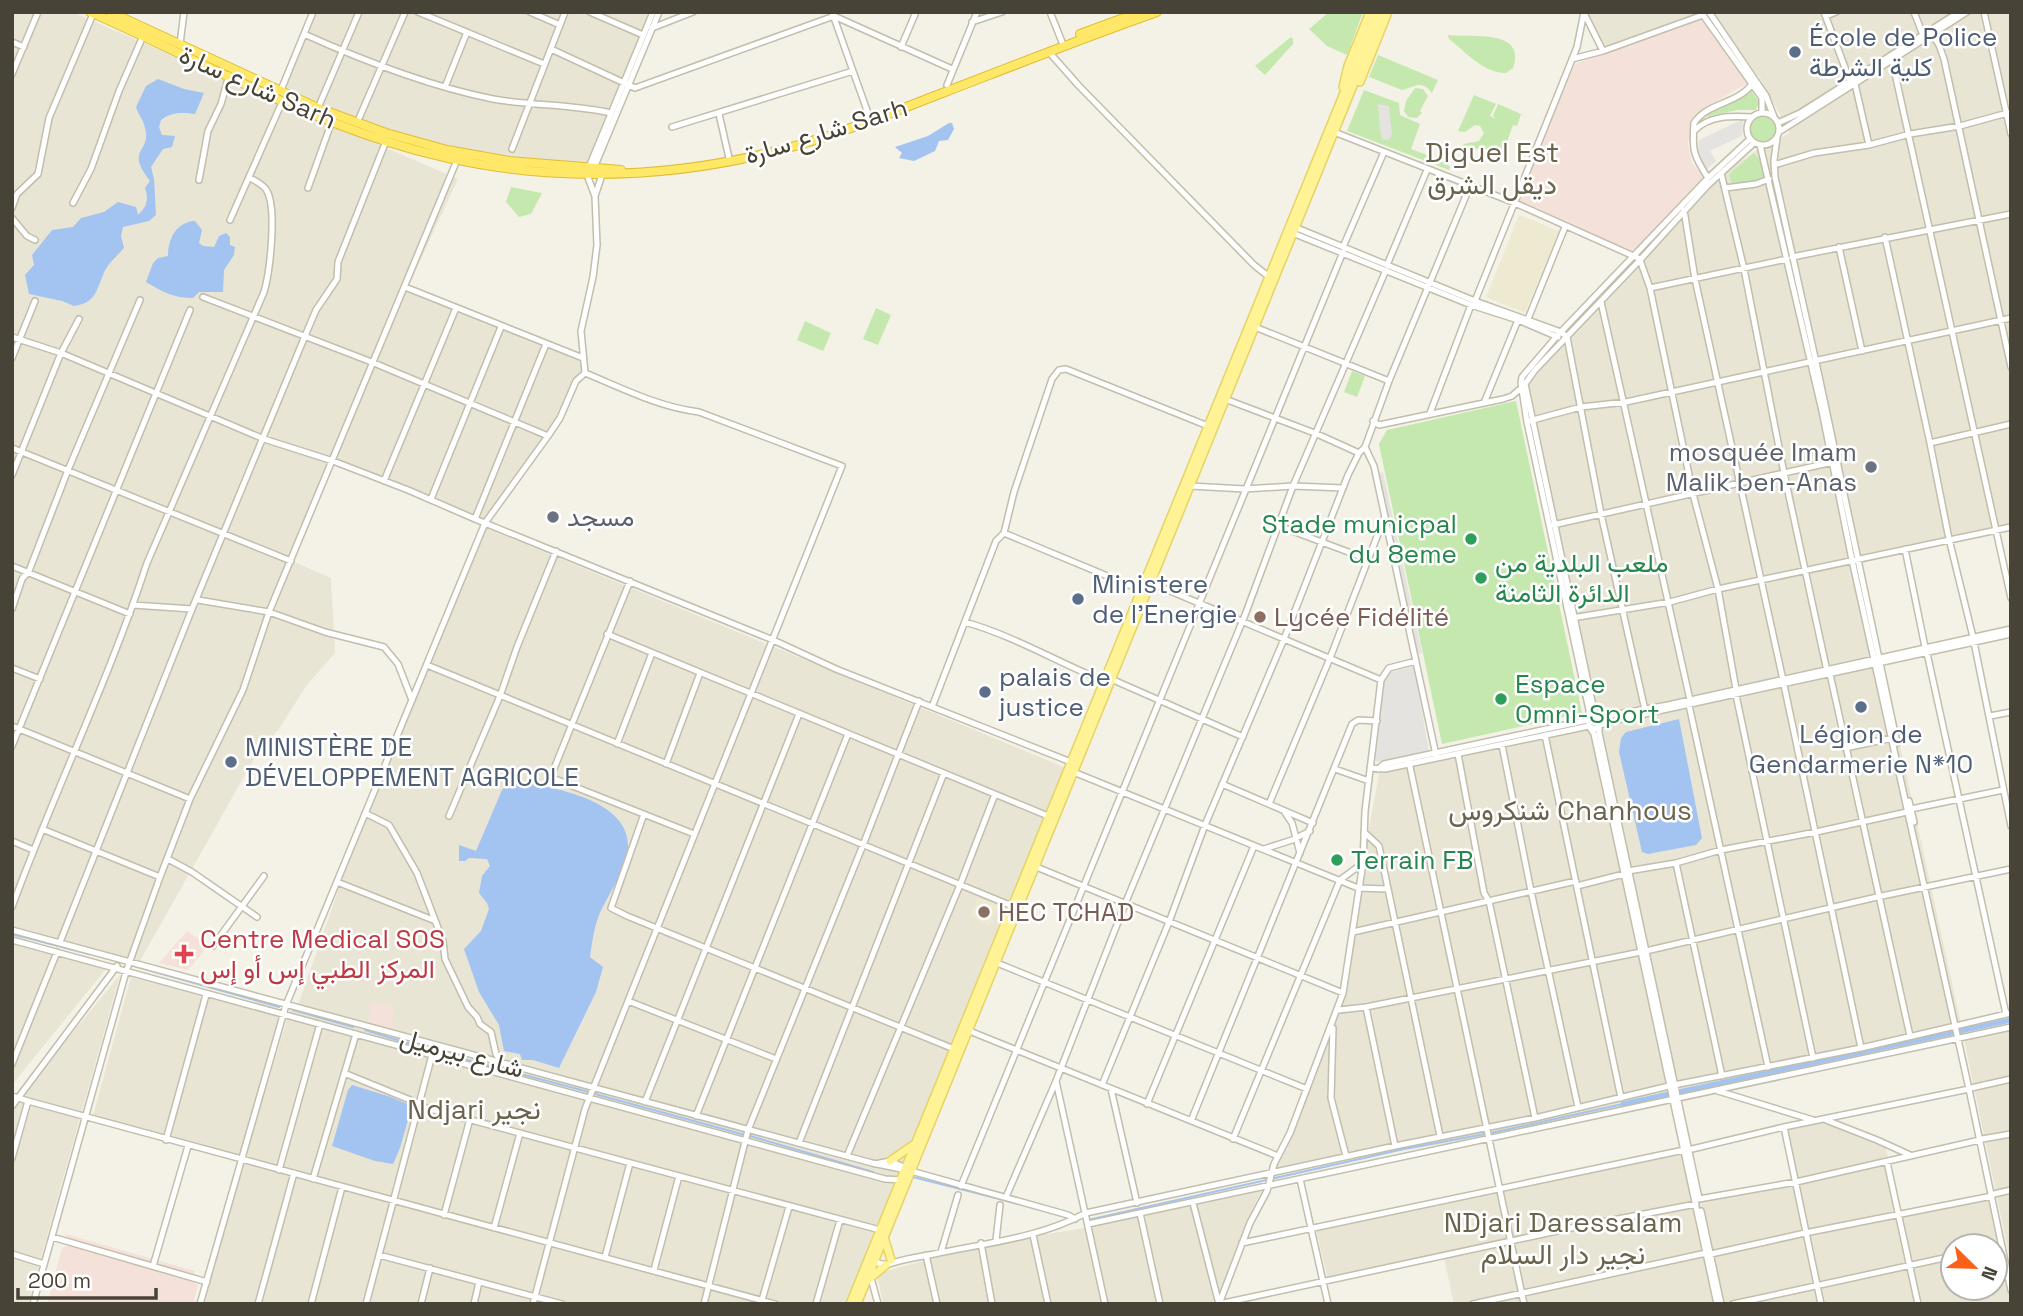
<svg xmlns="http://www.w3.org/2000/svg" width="2023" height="1316" font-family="'Space Grotesk',Vazirmatn,sans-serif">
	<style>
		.residential { fill: #e8e5d5; fill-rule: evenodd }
		.education { fill: #edead1 }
		.medical { fill: #f4e2da }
		.green { fill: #c5e8af }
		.parking { fill: #e5e3df }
		.water { fill: #a3c3f1 }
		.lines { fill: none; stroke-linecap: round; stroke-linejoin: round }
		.stream { stroke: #a3c3f1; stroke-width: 2 }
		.canal { stroke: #a3c3f1; stroke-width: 5 }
		.minor-casing { stroke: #c2beac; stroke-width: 8 }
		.major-casing { stroke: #e5d464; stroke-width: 10 }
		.highway-casing { stroke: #dfbe36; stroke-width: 10 }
		.minor { stroke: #fff; stroke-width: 5 }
		.major { stroke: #fff395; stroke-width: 7 }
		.highway { stroke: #ffe767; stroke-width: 8 }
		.service-dot { fill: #5c6f8a; stroke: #fff; stroke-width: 2.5 }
		.worship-dot { fill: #6b7280; stroke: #fff; stroke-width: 2.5 }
		.leisure-dot { fill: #2e9e5b; stroke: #fff; stroke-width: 2.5 }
		.education-dot { fill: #8d6e63; stroke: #fff; stroke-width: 2.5 }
		.health-dot { fill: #e0444e; stroke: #fff; stroke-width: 2.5 }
		.labels { text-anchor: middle; stroke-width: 5; stroke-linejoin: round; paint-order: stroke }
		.service-label { font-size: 26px; fill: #4e5e75; stroke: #fff; text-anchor: start }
		.street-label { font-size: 26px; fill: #474336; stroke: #fff }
		.worship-label { font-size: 26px; fill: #5b616d; stroke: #fff; text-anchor: end }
		.leisure-label { font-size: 26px; fill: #27864d; stroke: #fff; text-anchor: start }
		.education-label { font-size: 26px; fill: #785e54; stroke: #fff; text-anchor: start }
		.health-label { font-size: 26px; fill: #be3a42; stroke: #fff; text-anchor: start }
		.neighbourhood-label { font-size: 28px; fill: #6a634d; stroke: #fff }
	</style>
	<rect width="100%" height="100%" fill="#f4f2e7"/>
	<path class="residential" d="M12,12H72L458,179L407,289L501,324L587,362L558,417L484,527L1066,768L908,1158L844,1304H200L290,1010L637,1101L297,1008L344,874L483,524L333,463L292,561L331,578L335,653L306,686L279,729L259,750L140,961L12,929Z
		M311,12H654L589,167L447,150L281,90Z
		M1587,12H2011V530L1860,562L1964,1038L2011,1028V1265L1964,1039L1494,1139L1436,1145L1275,1171L1337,1003L1381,763L1597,714L1523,381L1627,270L1724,172L1757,150L1790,133L1760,78L1711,13L1604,49Z
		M12,934L105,970L12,1085Z
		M120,975L28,1304H12V1106Z
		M131,977L280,1017L239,1157L93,1116Z
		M1829,1122L1885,1144L1901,1213L1988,1198L2011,1302L1724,1304L1698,1198L1797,1180L1786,1128ZM1953,1246H1995V1288H1953Z
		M1684,1150L1718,1304H1454L1443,1253L1328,1279L1316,1229Z
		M1263,1188L1247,1220L1215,1304H883L878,1278L880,1273L890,1270L985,1244L1091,1227Z"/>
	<path class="education" d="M1519,215L1559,231L1525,313L1486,297Z
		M978,897L998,906L990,926L970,917Z"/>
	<path class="medical" d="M1702,18L1748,83L1704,108L1692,123L1688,144L1692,163L1703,177L1637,248L1632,250L1516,204L1575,64Z
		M187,931L208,946L188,970L159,963Z
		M372,1001L395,1007L390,1030L367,1024Z
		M66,1234L195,1271L192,1281L198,1285L193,1304H47L62,1248L67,1246Z"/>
	<path class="green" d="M1329,12H1363L1347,55L1327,46L1309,29Z
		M1448,35C1470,38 1527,28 1513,68L1506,73C1483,73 1466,52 1449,39Z
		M1291,37L1293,39V44L1265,75L1255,66Z
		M1378,55L1438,80L1432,93C1421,79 1415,87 1402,90L1369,77Z
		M1415,88L1423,89L1428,96L1420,111L1422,113L1417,118L1408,117L1404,111L1406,101Z
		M1364,90L1399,103L1400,115L1420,124L1411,149L1446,162L1450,167L1449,170L1347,131Z
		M1751,90L1759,102L1756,110H1738L1700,118L1705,113L1743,97Z
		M1474,95L1496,104L1490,116L1496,119L1493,116L1498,104L1521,114L1517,126L1513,125L1503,153L1490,149L1488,151L1462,146L1464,144L1479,141L1484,133L1480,126L1475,125L1465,132L1458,131Z
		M1750 130a13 13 0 1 1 26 0a13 13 0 1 1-26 0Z
		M1754,153L1761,161L1765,177L1751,182L1732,185L1729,174Z
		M511,187L542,193L531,214L519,217L506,202Z
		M876,308L891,315L878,345L863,339Z
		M805,321L831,333L823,351L797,340Z
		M1352,371L1365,376L1357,397L1344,392Z
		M1516,401L1582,713L1442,744L1379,444L1387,430Z"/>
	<path class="parking" d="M1378,104L1389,106L1392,133L1390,139L1386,140L1382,139L1380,130Z
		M1743,119L1742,136L1710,151L1716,161L1706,170L1697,153L1699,140Z
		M1383,472L1422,653L1418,654L1379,473Z
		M1414,666L1429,752L1377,762L1375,759L1385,676L1391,672Z"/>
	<path class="water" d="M158,79L184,89L204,93L195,114C184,112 170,112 161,120L159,127L162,135L175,136L172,147L163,149L151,167L154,179L156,215L149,221L123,227L121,236L124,248C117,256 106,265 103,275C96,292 95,303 74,306L62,301L29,294L25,275L34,265L32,255L52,230L73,227L81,218L104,212L118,202L136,207L138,215C147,207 149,199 145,188L150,181C124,148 152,153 145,128C144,121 138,114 136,107L146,86Z
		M949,123H952L954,129L948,140L939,141L935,151L914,161L899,158L902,153L895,147L928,136Z
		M195,221L202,230L199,243L203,246L214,247L219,236L226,233L230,237V245L235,247L234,255L224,270L223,292H199L193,298C173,298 163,292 146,282L153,263L158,258L168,256C168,239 176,222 195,221Z
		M1679,719L1702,838L1696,845L1648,854L1642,852L1619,752L1621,738L1626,732Z
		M514,782C553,786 646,802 625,862C619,880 607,897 599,915C594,928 592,943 590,957L603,967L596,992L559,1068L533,1060H522L520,1054L504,1051L499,1025L479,992L464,949L481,931L489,909L487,903L479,893L482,876L490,866L487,859L469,858L465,861H459V845L476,851L502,790L508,783Z
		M352,1085L391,1097L412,1106L400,1148L393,1164L375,1161L332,1146L348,1090Z"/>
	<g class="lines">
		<path class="stream" d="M12,934L89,954
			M134,966L279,1007
			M293,1010L353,1027
			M365,1030L433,1051L589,1092
			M595,1094L745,1135
			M1491,1133L1623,1104
			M750,1136L873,1172
			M913,1177L1023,1205
			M1088,1220L1404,1149L1485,1134"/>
		<path class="canal" d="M1623,1104L2011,1020"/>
		<defs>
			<path id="minor" d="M418,12L544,64
				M530,12L560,25
				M590,12L643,35
				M832,12L869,116
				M1050,12L1062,42
				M1709,12L1766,96L1774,117
				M1824,12L1850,81
				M1914,12L1923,35
				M1984,12L2011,134
				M1584,13L1603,51
				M1703,15L1762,98V113
				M1826,16L1836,12
				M972,22L1002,12
				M652,28L693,12
				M1930,31L1939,45L1944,59L2011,367
				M304,34C364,61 428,86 493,99C532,106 572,104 611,113
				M12,42L24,47
				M180,44L184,12
				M901,47L916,12
				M551,49L635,88L834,16L952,69
				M1049,52L1079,86L1254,265L1268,276
				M1572,59L1603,51L1703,15
				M1892,60L2011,598
				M12,74L38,12
				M1855,84L1869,145
				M947,85L977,12
				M445,87L467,32
				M281,90L313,12
				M318,108L359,12
				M1747 129a16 16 0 1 1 32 0a16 16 0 1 1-32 0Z
				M719,114L729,158
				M357,123L405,12
				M1778,123L1800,113L1959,12
				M672,127L853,71
				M1694,131C1709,115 1732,116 1752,117
				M1334,132L1515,203L1638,258
				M1779,132L1967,12
				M1777,138L1774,160L1775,177L1816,362L1897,743
				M1760,145L1822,411L1852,560L1969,1089L2011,1290
				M512,149L565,12
				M1774,165L1814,153L1869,145L1910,134L1960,126L2011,112
				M589,167L653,12
				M594,168L659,12
				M1721,173L1744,269L1784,473L1827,671
				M1708,178C1693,155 1692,150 1694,123C1708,102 1738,104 1752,84
				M199,180L208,131L221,104L229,75
				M308,188L332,121
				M1725,188L1756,184L1769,179
				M595,196L602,175
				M73,203L91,169L119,91L143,36
				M12,208L17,194L38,174L49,118L93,14
				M1684,210L1695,279L1783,680
				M12,218L27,236L35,240
				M230,220L283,100
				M1292,226L1475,301L1561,332L1567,337L1601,514L1645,710
				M1290,232L1471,305L1518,320L1558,337
				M1885,237L1930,443L2011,424
				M1343,247L1384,152
				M1839,247L1862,351
				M1792,257L2011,214
				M1640,260L1650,288L1693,494L1718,589L1736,689
				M1387,265L1427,170
				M405,287L583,358
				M1650,288L1787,259
				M203,297L374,363L548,436
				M1475,301L1577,47L1584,12
				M1601,302L1690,700
				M1528,319L1565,227
				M1255,327L1389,381
				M12,337L61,353L264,439L333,461L408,490L475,519L773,640L836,669L1071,762
				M12,358L35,301
				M1225,399L1317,434L1359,453
				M1484,403L1518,320
				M1430,413L1471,305
				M1373,421L1379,425L1503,399L1512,396L1521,388
				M1529,421L1581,407L1626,402L2011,318
				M1930,443L1949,539L1973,637
				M12,448L291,561
				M12,475L61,353L79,319
				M384,481L456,308
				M1190,486L1245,489L1293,486L1343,488
				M431,499L501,327
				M475,519L546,344
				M1553,525L1833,462
				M1279,526L1367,559
				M1004,533L1141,590
				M1905,549L1925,647
				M12,566L130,614
				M630,581L551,776L555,779L694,834
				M1149,582L1381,680
				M198,600L269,612L325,632L384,647L398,664L412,700
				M133,605L192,609
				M12,609L22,579L29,571L68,470L140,300
				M1572,618L1670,602L1718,589L2011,527
				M965,622C1014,636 1057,662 1104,681
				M607,634L1048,816
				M1974,642L2011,826
				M1927,653L2006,1014
				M427,665L1012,906
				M12,668L40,679
				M1830,674L1910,1036
				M1111,679L1243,737
				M1784,685L1861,1048
				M1736,695L1813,1058
				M1689,705L1768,1067
				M932,707L996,541L1004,533L1014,492L1052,379L1059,370L1066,369L1208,426
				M1990,716L2011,712
				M1596,718L1668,705L2011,629
				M12,726L190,799
				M1545,735L1621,1098
				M617,744L652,653
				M1502,745L1531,891L1578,1107
				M12,746L190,310
				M1845,748L1892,738
				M1458,754L1484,893L1489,901L1535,1118
				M1436,755L1374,466L1365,447L1389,381L1470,186
				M1409,762L1524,1304
				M666,764L700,673
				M1370,768L1385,769L1589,726L1595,729L1600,725L1617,720L2011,634
				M1335,769L1369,781
				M1378,769L1384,764L1588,720
				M1071,771L1358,888L1387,889
				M1222,784L1313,823
				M1909,801L1914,822
				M1269,804L1330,658L1385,516
				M1911,809L2003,790
				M1284,811L1292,823L1300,853
				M365,813L389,825L417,873L443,941L445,959L468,1007L477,1017L480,1024L491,1032L496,1054L503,1064
				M644,814L611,908L627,916L954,1049
				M449,816L500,696L517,647L556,551
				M42,829L160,877
				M1364,832L1379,846L1440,1136
				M12,841L33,850
				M1264,849L1292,840L1310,831
				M168,859L192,872L257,917
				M1676,863L1722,1076
				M1034,866L1343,993
				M1628,871L1676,863L1721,850L1816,832L1907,812
				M337,882L433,920
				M1577,886L1624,874
				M12,907C54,792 109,680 147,563L264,292C270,272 277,209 267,191C264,185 256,181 250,178
				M12,930L872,1163L911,1171L1068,1215L1075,1219
				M1353,932L1576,881
				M12,940L885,1179L901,1180
				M60,942L192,609L305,336L316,310L337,279L338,262L386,141
				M213,946L264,876
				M1646,951L1877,897L2011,869
				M997,963L1307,1089
				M628,1001L776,1059
				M1366,1007L1395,1146
				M1339,1010L1366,1007L1641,952
				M1333,1028L1331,1098L1346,1156
				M967,1030L1278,1156
				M12,1064L57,952
				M344,1073L420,1104
				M1102,1085L1169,922L1205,825L1284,639L1348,475L1359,453L1365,447
				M1971,1088L2011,1079
				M1111,1089L1137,1203
				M1718,1091L1813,1120
				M12,1096L28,1101L12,1158
				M28,1101L775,1304
				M645,1102L799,714
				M1147,1104L1254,846
				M12,1106L117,966
				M419,1106L880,1230
				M696,1116L848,734
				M1826,1120L1877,1140L1910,1155
				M1191,1121L1352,724L1358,720L1377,721
				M1784,1127L1821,1304
				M1233,1139L1340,880L1363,863
				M1982,1139L2011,1134
				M166,1140L206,995
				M799,1143L944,773
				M1688,1150L1784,1127L1969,1089
				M847,1156L960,885L995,794
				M1887,1162L1918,1304
				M875,1164L890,1161L908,1169
				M279,1170L320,1024
				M313,1179L356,1034
				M1300,1179L1328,1304
				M961,1186L1343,252
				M1994,1194L2011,1190
				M1006,1197L1056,1081
				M1699,1198L1599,733V719L1594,711L1525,384L1535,370L1640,260L1707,186L1754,143
				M1699,1199L1796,1182L1980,1140
				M1193,1203L1219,1304
				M1701,1211L1721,1304
				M1140,1213L1160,1304
				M444,1215L470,1119
				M1088,1224L2011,1027
				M494,1228L520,1133
				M1033,1235L1048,1304
				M52,1237L207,1282
				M996,1240L1000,1205
				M981,1243L992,1304
				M1242,1243L1684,1150
				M941,1252L958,1195
				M12,1254L44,1264
				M1711,1254L1805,1233L1992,1196
				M379,1255L562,1304
				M926,1255L937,1304
				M605,1257L630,1163
				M871,1261L886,1265C902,1259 918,1257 934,1254C986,1243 1039,1238 1086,1213L1395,1146L1535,1118L1669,1086L1861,1048L2011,1013
				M153,1266L188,1146
				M654,1270L679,1176
				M871,1278L878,1304
				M762,1300L789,1207
				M33,1304L126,972L160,877L190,799L243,690L269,612L457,160
				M200,1304L286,1005L485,523L548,436L560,418L576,381L585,373L581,331L593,277L597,245L595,196L587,175
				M258,1304L294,1173
				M311,1304L342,1187
				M366,1304L432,1055
				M421,1304L430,1268
				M474,1304L479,1282
				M533,1304L585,1109L628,1001L842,466L699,412C658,407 622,388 585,373
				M704,1304L748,1130L863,845L919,701
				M816,1304L840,1220
				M1105,1304L1056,1081L1125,904L1245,615L1293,486L1386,270
				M1219,1304L1250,1223L1267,1191L1274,1164L1290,1133L1343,993L1363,863L1365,811L1381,680L1389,668L1416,661
				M1219,1304L1571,1228L1696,1204
				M1473,1304L1706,1253
				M1717,1304L1594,734L1589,726V710L1527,422L1521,383L1522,377L1557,336L1708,178L1750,139
				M1733,1304L1953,1256"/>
			<path id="major" d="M1360,82L1388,12
				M1343,87L1348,66L1370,12
				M890,1161L913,1145
				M884,1237L891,1260
				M868,1280L886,1265
				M850,1304L1377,12
				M857,1304L1383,12"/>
			<path id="highway" d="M90,12C188,55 283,108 385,141C522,185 664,184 802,144C851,130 898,110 945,92C1015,65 1086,37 1157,12
				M110,12L318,108L386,133L447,150L509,161L621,170
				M1080,34L1140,12"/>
		</defs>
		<use href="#minor" class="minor-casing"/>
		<use href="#major" class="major-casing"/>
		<use href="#highway" class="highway-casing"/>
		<use href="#minor" class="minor"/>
		<use href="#major" class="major"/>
		<use href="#highway" class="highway"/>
	</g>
	<g class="service-dot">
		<circle cx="1795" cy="52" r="7"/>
		<circle cx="1078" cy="599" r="7"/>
		<circle cx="985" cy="692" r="7"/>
		<circle cx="1861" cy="707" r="7"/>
		<circle cx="231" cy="762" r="7"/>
	</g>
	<g class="worship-dot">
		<circle cx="1871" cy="467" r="7"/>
		<circle cx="553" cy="517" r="7"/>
	</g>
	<g class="leisure-dot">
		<circle cx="1471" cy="539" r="7"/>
		<circle cx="1481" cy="578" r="7"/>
		<circle cx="1501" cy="699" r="7"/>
		<circle cx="1337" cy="860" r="7"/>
	</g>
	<g class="education-dot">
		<circle cx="1260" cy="617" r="7"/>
		<circle cx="984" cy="912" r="7"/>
	</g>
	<path class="health-dot" d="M180.5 943.5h7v7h7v7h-7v7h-7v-7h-7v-7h7z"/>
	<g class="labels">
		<g class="service-label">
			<text x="1809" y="46">École de Police<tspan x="1809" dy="30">كلية الشرطة</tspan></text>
			<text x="1092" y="593">Ministere<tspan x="1092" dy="30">de l'Energie</tspan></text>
			<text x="999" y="686">palais de<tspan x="999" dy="30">justice</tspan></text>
			<text x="1861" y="743" text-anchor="middle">Légion de<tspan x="1861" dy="30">Gendarmerie N*10</tspan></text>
			<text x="245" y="756">MINISTÈRE DE<tspan x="245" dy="30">DÉVELOPPEMENT AGRICOLE</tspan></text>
		</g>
		<g class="street-label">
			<text transform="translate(258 87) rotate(24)" y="9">شارع سارة Sarh</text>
			<text transform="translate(826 131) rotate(-17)" y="9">شارع سارة Sarh</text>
			<text transform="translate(462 1053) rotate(15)" y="9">شارع بيرميل</text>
		</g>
		<g class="worship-label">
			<text x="1857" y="461">mosquée Imam<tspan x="1857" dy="30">Malik ben-Anas</tspan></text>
			<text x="567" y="526" text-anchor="start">مسجد</text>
		</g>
		<g class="leisure-label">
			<text x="1457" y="533" text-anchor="end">Stade municpal<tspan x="1457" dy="30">du 8eme</tspan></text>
			<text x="1495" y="572">ملعب البلدية من<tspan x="1495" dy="30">الدائرة الثامنة</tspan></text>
			<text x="1515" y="693">Espace<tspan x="1515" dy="30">Omni-Sport</tspan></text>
			<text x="1351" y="869">Terrain FB</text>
		</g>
		<g class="education-label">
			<text x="1274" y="626">Lycée Fidélité</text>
			<text x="998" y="921">HEC TCHAD</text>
		</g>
		<g class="health-label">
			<text x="200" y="948">Centre Medical SOS<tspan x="200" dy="30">المركز الطبي إس أو إس</tspan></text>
		</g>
		<g class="neighbourhood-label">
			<text x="1492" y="162">Diguel Est<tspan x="1492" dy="32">ديقل الشرق</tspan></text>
			<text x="1570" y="820">شنكروس Chanhous</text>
			<text x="474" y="1119">Ndjari نجير</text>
			<text x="1563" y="1232">NDjari Daressalam<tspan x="1563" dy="32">نجير دار السلام</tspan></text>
		</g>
	</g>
	<rect width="2023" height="1316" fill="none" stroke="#474336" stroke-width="28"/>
	<g transform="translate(1974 1267) rotate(113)"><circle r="33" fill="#ffffff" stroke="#b5b4af" stroke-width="2"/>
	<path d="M0-5L12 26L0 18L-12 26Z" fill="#fc6016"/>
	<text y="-10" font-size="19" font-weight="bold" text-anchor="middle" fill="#474336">N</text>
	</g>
	<path d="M18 1288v10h138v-10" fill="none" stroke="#474336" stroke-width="3.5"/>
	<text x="28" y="1288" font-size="21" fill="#474336" stroke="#ffffff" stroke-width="5" paint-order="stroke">200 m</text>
</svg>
